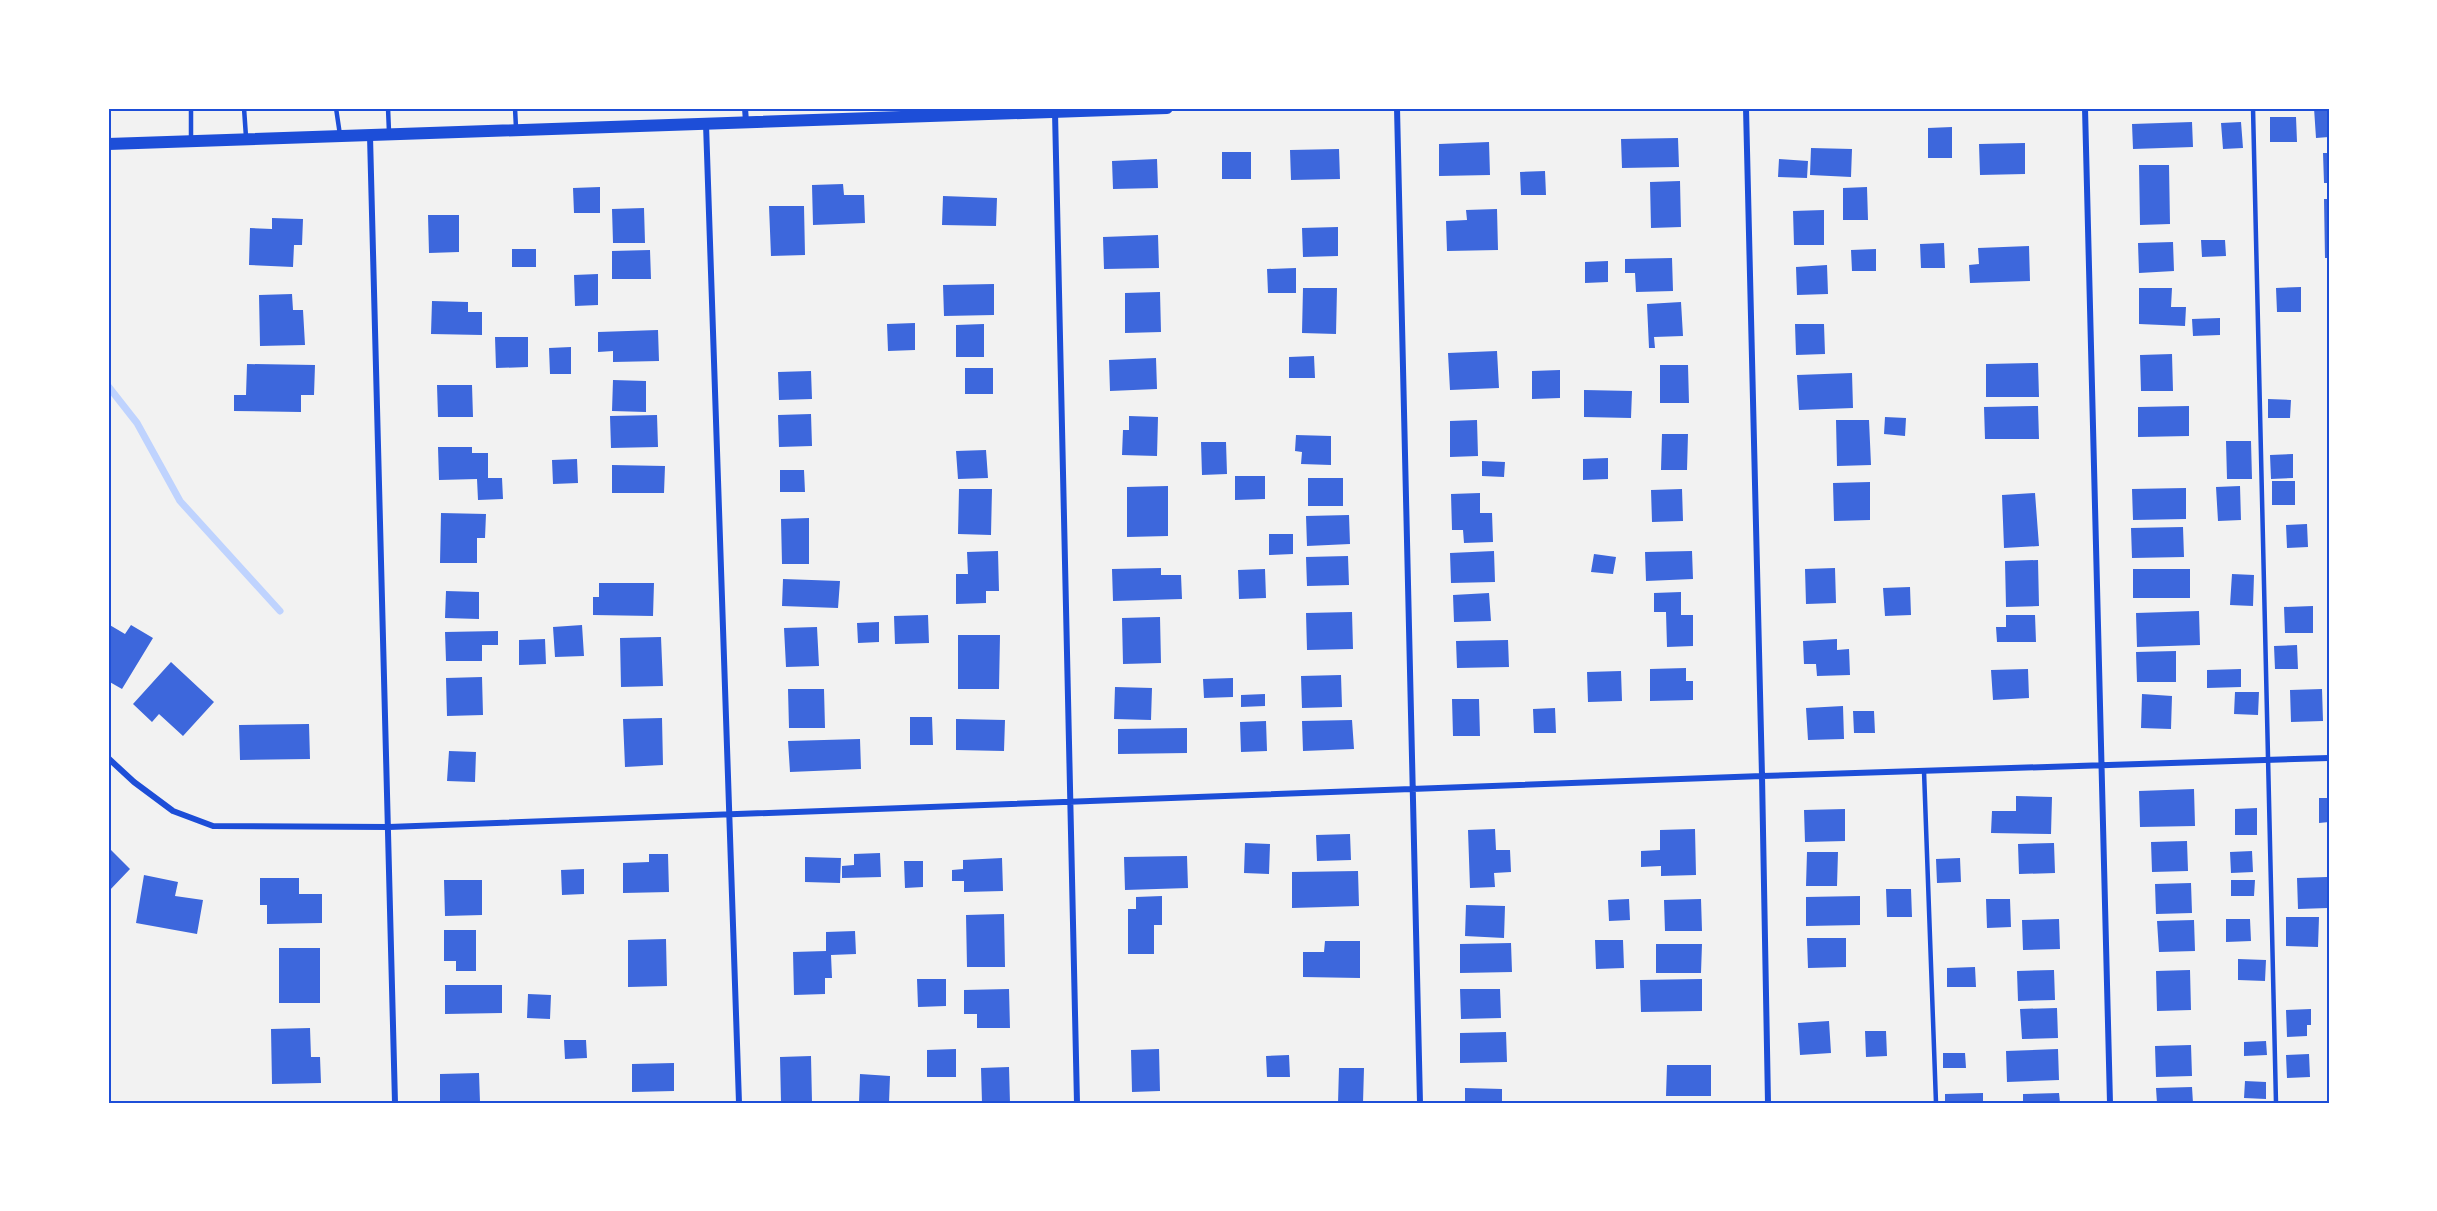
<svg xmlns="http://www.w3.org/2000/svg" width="2437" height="1211" font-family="'Titillium Web',sans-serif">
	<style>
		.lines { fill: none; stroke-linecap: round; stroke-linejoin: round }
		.stream { stroke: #bfd3fe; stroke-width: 7 }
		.building { fill: #3d67dc }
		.service { stroke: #1d4ed8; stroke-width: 4.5 }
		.minor { stroke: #1d4ed8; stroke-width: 6 }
		.secondary { stroke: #1d4ed8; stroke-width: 12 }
		.neatline { fill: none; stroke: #1d4ed8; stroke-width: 2 }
	</style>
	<rect width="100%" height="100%" fill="#f2f2f2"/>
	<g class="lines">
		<path class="stream" d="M108,386L137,423L180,501L280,611"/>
	</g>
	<path class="building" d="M2314,108H2329V137L2316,138Z
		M2270,117H2296L2297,142H2270Z
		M2192,122L2193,147L2133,149L2132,124Z
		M2241,122L2243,148L2223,149L2221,123Z
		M1952,127V158H1928V128Z
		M1678,138L1679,167L1622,168L1621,139Z
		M1489,142L1490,175L1439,176V144Z
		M2025,143V174L1980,175L1979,144Z
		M1811,148L1852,149L1851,177L1810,175Z
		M1339,149L1340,179L1291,180L1290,150Z
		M1222,152H1251V179H1222Z
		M2323,153H2329V183H2324Z
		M1157,159L1158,188L1113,189L1112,161Z
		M1779,159L1808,161L1807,178L1778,177Z
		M2139,165H2169L2170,224L2140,225Z
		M1545,171L1546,195H1521L1520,172Z
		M1680,181L1681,227L1651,228L1650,182Z
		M843,184L844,195H864L865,223L813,225L812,185Z
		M600,187V213H574L573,188Z
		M1867,187L1868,220H1843V188Z
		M943,196L997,198L996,226L942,225Z
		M2324,199H2329V258H2325Z
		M769,206H804L805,255L771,256Z
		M644,208L645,243H613L612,209Z
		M1497,209L1498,250L1447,251L1446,221L1467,220L1466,210Z
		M1824,210V245H1794L1793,211Z
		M428,215H459V252L429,253Z
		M272,218L303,219L302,245H294L293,267L249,265L250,228L272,229Z
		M1338,227V256L1303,257L1302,228Z
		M1158,235L1159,268L1104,269L1103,237Z
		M2201,240H2225L2226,256L2202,257Z
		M2173,242L2174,271L2139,273L2138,243Z
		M1944,243L1945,268H1921L1920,244Z
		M2029,246L2030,281L1970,283L1969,265L1979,264L1978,248Z
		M512,249H536V267H512Z
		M1876,249V271H1852L1851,250Z
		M650,250L651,279H612V251Z
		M1672,258L1673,291L1636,292L1635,273H1625V259Z
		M1608,261V282L1585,283V262Z
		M1827,265L1828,294L1797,295L1796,267Z
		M1296,268V293H1268L1267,269Z
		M598,274V305L575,306L574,275Z
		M994,284V315L944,316L943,285Z
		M2301,287V312H2277L2276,288Z
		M1303,288H1337L1336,334L1302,333Z
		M2139,288H2172L2171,307H2186L2185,326L2139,324Z
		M1160,292L1161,332L1125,333V293Z
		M292,294L293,310H303L305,345L260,346L259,295Z
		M432,301L468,302V312H482V335L431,334Z
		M1681,302L1683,336L1654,337L1655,348H1649L1647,304Z
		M2220,318V335L2193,336L2192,319Z
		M915,323V350L888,351L887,324Z
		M984,324V357H956V325Z
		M1795,324H1824L1825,354L1796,355Z
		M658,330L659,361L613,362V351L598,352V332Z
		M495,337H528V367L496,368Z
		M571,347V374H550L549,348Z
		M1497,351L1499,388L1450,390L1448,353Z
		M2172,354L2173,391H2141L2140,355Z
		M1314,356L1315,378H1289V357Z
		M1156,358L1157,389L1110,391L1109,360Z
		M2038,363L2039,397H1986V364Z
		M247,364L315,365L314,395H301V412L234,411V395H246Z
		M1660,365H1688L1689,403H1660Z
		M965,368H993V394H965Z
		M1560,370V398L1532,399V371Z
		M811,371L812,399L779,400L778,372Z
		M1852,373L1853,408L1799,410L1797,375Z
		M613,380L646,381V412L612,411Z
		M437,385H472L473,417H438Z
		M1584,390L1632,391L1631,418L1584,417Z
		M2268,399L2291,400L2290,418H2268Z
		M2038,406L2039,439H1985L1984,407Z
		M2189,406V436L2138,437V407Z
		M811,414L812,446L779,447L778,415Z
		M657,415L658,447L611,448L610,416Z
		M1129,416L1158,417L1157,456L1122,455L1123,430H1129Z
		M1885,417L1906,418L1905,436L1884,434Z
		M1477,420L1478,456L1450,457V421Z
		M1836,420H1869L1871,465L1837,466Z
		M1662,434H1688L1687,470H1661Z
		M1296,435L1331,436V465L1301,464L1302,452L1295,451Z
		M2226,441H2251L2252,479H2227Z
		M1201,442H1226L1227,474L1202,475Z
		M438,447H472V453H488V478H502L503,499L478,500L477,479L439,480Z
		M986,450L988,478L958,479L956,451Z
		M2293,454V478L2271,479L2270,455Z
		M1608,458V479L1583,480V459Z
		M577,459L578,483L553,484L552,460Z
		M1482,461L1505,462L1504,477L1482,476Z
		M612,465L665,466L664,493H612Z
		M780,470H804L805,492H780Z
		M1235,476H1265V499L1235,500Z
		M1308,478H1343V506H1308Z
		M2272,481H2295V505H2272Z
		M1870,482V520L1834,521L1833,483Z
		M1168,486V536L1127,537V487Z
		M2240,486L2241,520L2218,521L2216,487Z
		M2186,488V519L2133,520L2132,489Z
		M959,489H992L991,535L958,534Z
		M1682,489L1683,521L1652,522L1651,490Z
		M1480,493V513H1492L1493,542L1464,543L1463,530H1452L1451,494Z
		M2035,493L2039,546L2004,548L2002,495Z
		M441,513L486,514L485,538H477V563H440Z
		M1349,515L1350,544L1307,546L1306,516Z
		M809,518V564H782L781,519Z
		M2307,524L2308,547L2287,548L2286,525Z
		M2183,527L2184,557L2132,558L2131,528Z
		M1269,534H1293V554L1269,555Z
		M998,551L999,591H986V603L956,604V574H968L967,552Z
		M1494,551L1495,582L1451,583L1450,553Z
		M1692,551L1693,579L1646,581L1645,552Z
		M1594,554L1616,557L1613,574L1591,572Z
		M1348,556L1349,585L1307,586L1306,557Z
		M2038,560L2039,606L2006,607L2005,561Z
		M1161,568V575H1181L1182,599L1113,601L1112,569Z
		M1835,568L1836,603L1806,604L1805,569Z
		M1265,569L1266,598L1239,599L1238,570Z
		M2133,569H2190V598H2133Z
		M2232,574L2254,575L2253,606L2230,605Z
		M783,579L840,581L838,608L782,606Z
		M599,583H654L653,616L593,615V597H599Z
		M1910,587L1911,615L1885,616L1883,588Z
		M446,591L479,592V619L445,618Z
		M1681,592V615H1693V646L1667,647L1666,612H1654V593Z
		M1489,593L1491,621L1454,622L1453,595Z
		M2313,606V633H2285L2284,607Z
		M2199,611L2200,645L2137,647L2136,613Z
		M1352,612L1353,649L1307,650L1306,613Z
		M928,615L929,643L895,644L894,616Z
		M2006,615H2035L2036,642H1997L1996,627H2006Z
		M1160,617L1161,663L1123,664L1122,618Z
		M879,622V642L858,643L857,623Z
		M108,624L125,634L131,625L153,638L122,689L108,681L110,667L108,665Z
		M582,625L584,656L555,657L553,627Z
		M817,627L819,666L786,667L784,628Z
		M498,631V645H482V661H446L445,632Z
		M958,635H1000L999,689H958Z
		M661,637L663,686L621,687L620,638Z
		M545,639L546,664L519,665V640Z
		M1837,639V650L1849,649L1850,675L1817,676L1816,664H1804L1803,641Z
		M1508,640L1509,667L1457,668L1456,641Z
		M2297,645L2298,669H2275L2274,646Z
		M2176,651V682H2137L2136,652Z
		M171,662L214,702L183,736L159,714L152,722L133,704Z
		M1686,668V681H1693V700L1650,701V669Z
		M2028,669L2029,698L1993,700L1991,670Z
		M2241,669V687L2207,688V670Z
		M1621,671L1622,701L1588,702L1587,672Z
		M1341,675L1342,707L1302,708L1301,676Z
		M482,677L483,715L447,716L446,678Z
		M1233,678V697L1204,698L1203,679Z
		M1115,687L1152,688L1151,720L1114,719Z
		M788,689H824L825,728H789Z
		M2322,689L2323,721L2291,722L2290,690Z
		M2235,692H2259L2258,715L2234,714Z
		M1265,694V706L1241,707V695Z
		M2142,694L2172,696L2171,729L2141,728Z
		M1452,699H1479L1480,736H1453Z
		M1843,706L1844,739L1808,740L1806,708Z
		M1555,708L1556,733H1534L1533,709Z
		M1853,711H1874L1875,733H1854Z
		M910,717H932L933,745H910Z
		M662,718L663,765L625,767L623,719Z
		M956,719L1005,720L1004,751L956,750Z
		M1352,720L1354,749L1303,751L1302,721Z
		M1266,721L1267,751L1241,752L1240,722Z
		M309,724L310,759L240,760L239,725Z
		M1187,728V753L1118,754V729Z
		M860,739L861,769L790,772L788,741Z
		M449,751L476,752L475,782L447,781Z
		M2194,789L2195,826L2140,827L2139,791Z
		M2016,796L2052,797L2051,834L1991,833L1992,811H2016Z
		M2319,798H2329V822L2319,823Z
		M2257,808V835H2235V809Z
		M1845,809V841L1805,842L1804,810Z
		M1495,829L1496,850H1510L1511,872L1494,873L1495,887L1470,888L1468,830Z
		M1695,829L1696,875L1661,876V866L1641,867V851L1660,850V830Z
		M1350,834L1351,860L1317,861L1316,835Z
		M2187,841L2188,871L2152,872L2151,842Z
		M1245,843L1270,844L1269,874L1244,873Z
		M2054,843L2055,873L2019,874L2018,844Z
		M111,850L130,869L108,892V852Z
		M2252,851L2253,872L2231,873L2230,852Z
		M1807,852H1838L1837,886H1806Z
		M880,853L881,877L842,878V866L854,865V854Z
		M649,854H668L669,892L623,893V863L649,862Z
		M1187,856L1188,888L1125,890L1124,857Z
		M805,857L841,858L840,883L805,882Z
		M1002,858L1003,891L964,892V881H952V870L963,869V860Z
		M1960,858L1961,882L1937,883L1936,859Z
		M904,861H923V887L905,888Z
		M584,869V894L562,895L561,870Z
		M1358,871L1359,906L1292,908V872Z
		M144,875L178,882L175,896L203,900L197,934L136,923Z
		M2327,877L2328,908L2298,909L2297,878Z
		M260,878H299V894H322V923L267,924V905H260Z
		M444,880H482V915L445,916Z
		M2231,880H2255L2254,896H2231Z
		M2191,883L2192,913L2156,914L2155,884Z
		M1886,889H1911L1912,917H1887Z
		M1162,896V925H1154V954H1128V909H1136V897Z
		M1860,896V925L1806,926V897Z
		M1629,899L1630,920L1609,921L1608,900Z
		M1701,899L1702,931H1665L1664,900Z
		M1986,899H2010L2011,927L1987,928Z
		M1466,905L1505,906L1504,938L1465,936Z
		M1004,914L1005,967H967L966,915Z
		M2286,917H2319L2318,947L2286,946Z
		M2059,919L2060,949L2023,950L2022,920Z
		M2226,919H2250L2251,941L2226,942Z
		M2194,920L2195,951L2159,952L2157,921Z
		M444,930H476V971H456V961H444Z
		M855,931L856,954L831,955L832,978H825V994L794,995L793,952L826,951V932Z
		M1807,938H1846V967L1808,968Z
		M666,939L667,986L628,987V940Z
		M1595,940H1623L1624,968L1596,969Z
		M1325,941H1360V978L1303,977V952H1324Z
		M1511,943L1512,972L1460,973V944Z
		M1656,944H1702L1701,973H1656Z
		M279,948H320V1003H279Z
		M2238,959L2266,960L2265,981L2238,980Z
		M1975,967L1976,987H1947V968Z
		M2054,970L2055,1000L2018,1001L2017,971Z
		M2190,970L2191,1010L2157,1011L2156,971Z
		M917,979H946V1006L918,1007Z
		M1702,979V1011L1641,1012L1640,980Z
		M445,985H502V1013L445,1014Z
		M1009,989L1010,1028H977V1014H964V990Z
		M1460,989H1500L1501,1018L1461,1019Z
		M528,994L551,995L550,1019L527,1018Z
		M2057,1008L2058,1038L2022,1039L2020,1009Z
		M2311,1009V1025H2307V1036L2287,1037L2286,1010Z
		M1829,1021L1831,1053L1800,1055L1798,1023Z
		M310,1028L311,1057H320L321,1083L272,1084L271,1029Z
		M1865,1031H1886L1887,1056L1866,1057Z
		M1506,1032L1507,1062L1460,1063V1033Z
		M564,1040H586L587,1058L565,1059Z
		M2266,1041L2267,1055L2244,1056V1042Z
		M2191,1045L2192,1076L2156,1077L2155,1046Z
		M956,1049V1077H927V1050Z
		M1159,1049L1160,1091L1132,1092L1131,1050Z
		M2058,1049L2059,1080L2007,1082L2006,1051Z
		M1943,1053H1965L1966,1068H1943Z
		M2309,1054L2310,1077L2287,1078L2286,1055Z
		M1289,1055L1290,1077H1267L1266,1056Z
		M811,1056L812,1102H781L780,1057Z
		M674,1063V1091L632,1092V1064Z
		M1667,1065H1711V1096H1666Z
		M1009,1067L1010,1103H982L981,1068Z
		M1339,1068H1364L1363,1103H1338Z
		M479,1073L480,1102L440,1103V1074Z
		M860,1074L890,1076L889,1103H859Z
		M2245,1081L2266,1082V1099L2244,1098Z
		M2192,1087L2193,1103H2157L2156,1088Z
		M1465,1088L1502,1089V1103H1465Z
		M1983,1093V1103H1945V1094Z
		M2059,1093L2060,1103H2023V1094Z"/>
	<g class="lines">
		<path class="service" d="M191,108V139
			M244,108L246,137
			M336,108L340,135
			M388,108L389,132
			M515,108L516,128
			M2253,108L2276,1103
			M1924,771L1936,1103"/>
		<path class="minor" d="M745,108L746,122
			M1397,108L1420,1103
			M1746,108L1762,776L1768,1103
			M2085,108L2110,1103
			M1055,112L1077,1103
			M706,124L739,1103
			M370,136L395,1103
			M108,758L134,782L173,811L213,826L389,827L1762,776L2329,758"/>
		<path class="secondary" d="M108,144L1167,108"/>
	</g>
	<rect width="2437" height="1211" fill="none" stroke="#ffffff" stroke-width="219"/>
	<rect x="110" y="110" width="2218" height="992" class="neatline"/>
</svg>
